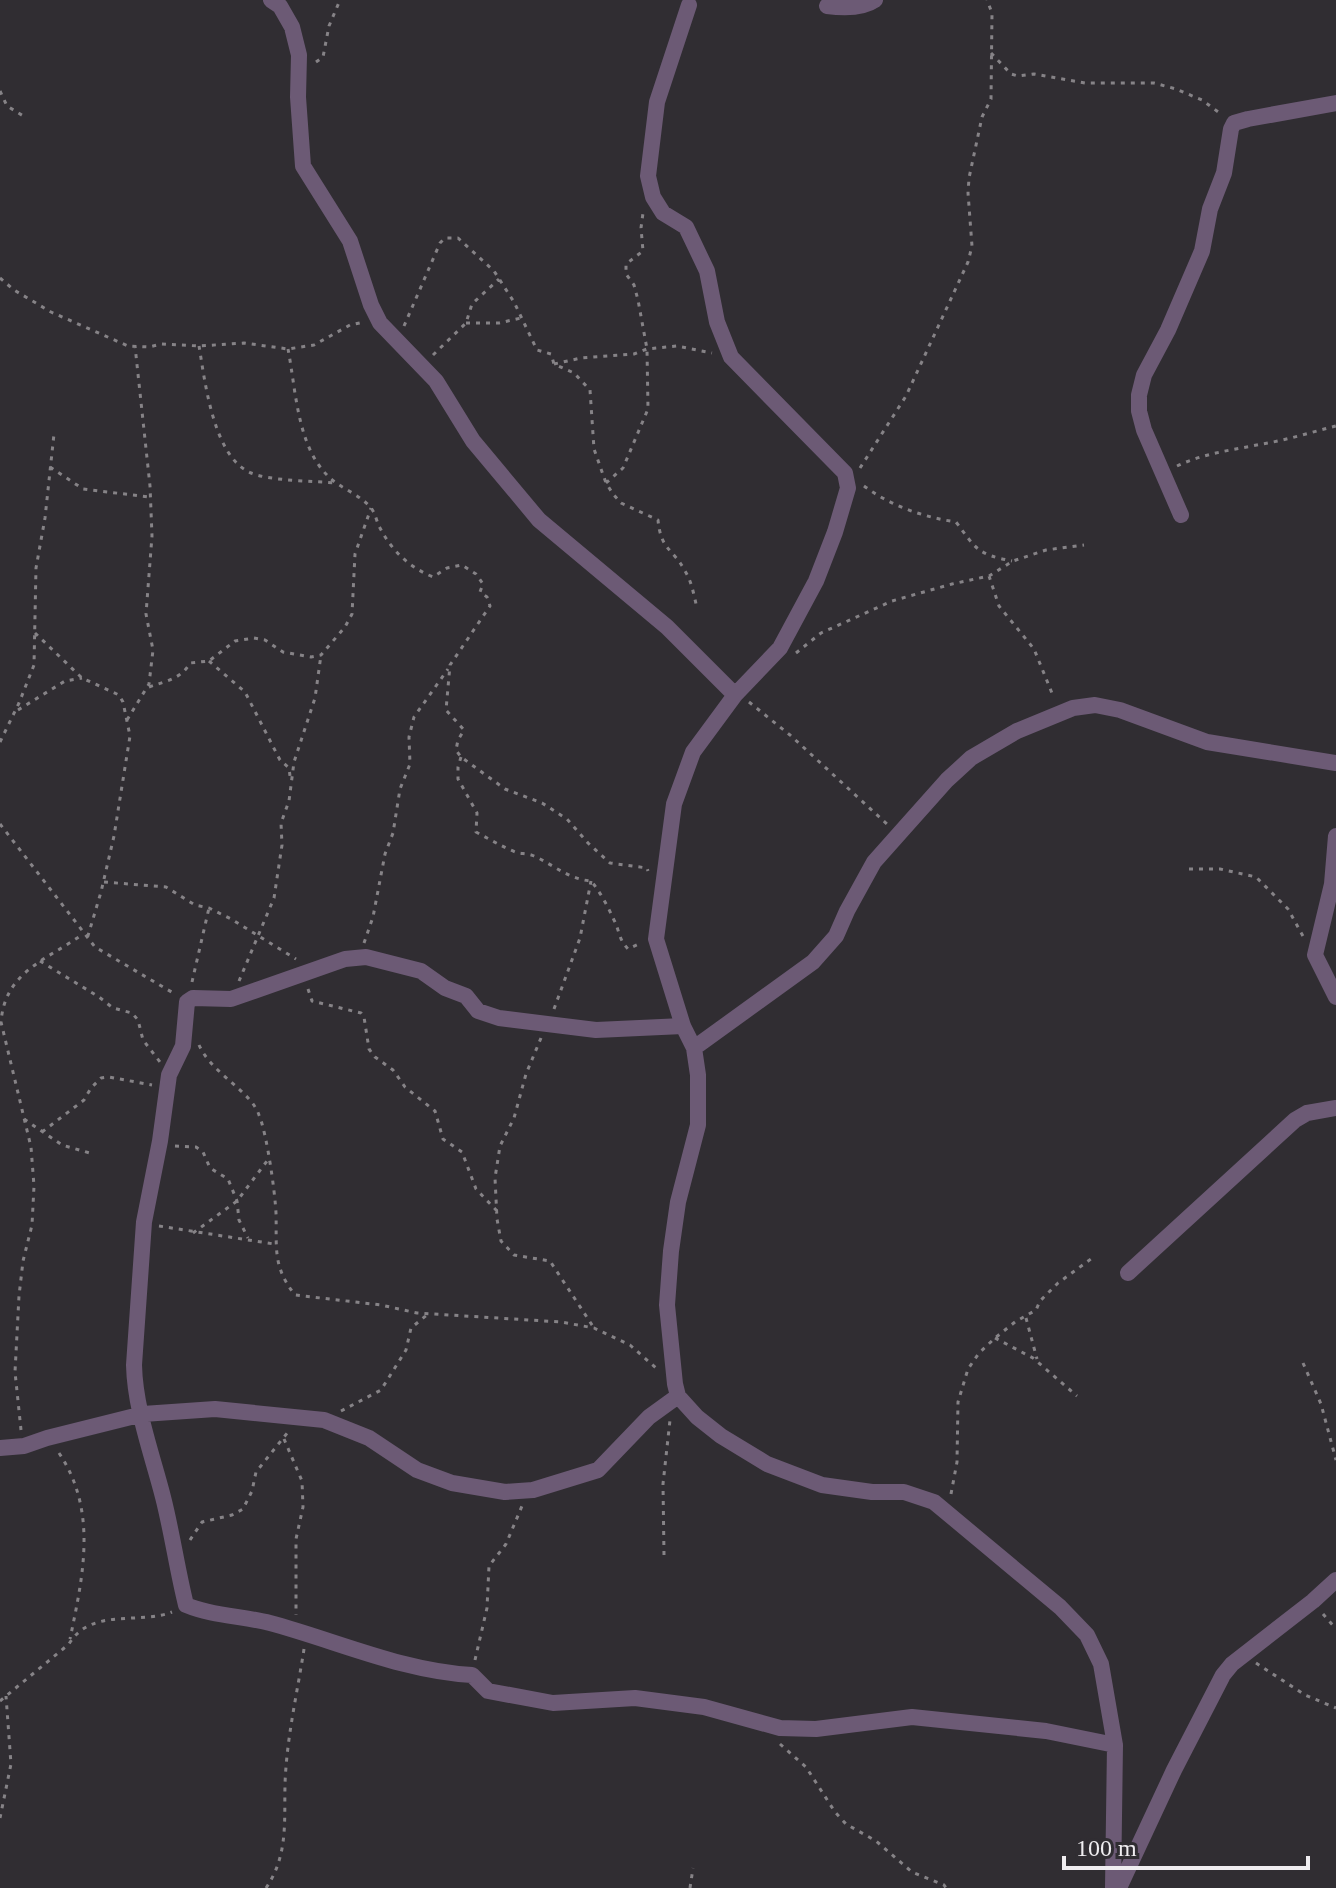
<svg xmlns="http://www.w3.org/2000/svg" width="1336" height="1888" font-family="Georgia,serif">
	<style>
		.lines { fill: none; stroke-linecap: round; stroke-linejoin: round }
		.path { stroke: #868387; stroke-width: 3; stroke-dasharray: 4 6; stroke-linecap: butt }
		.minor { stroke: #6c5a75; stroke-width: 16 }
	</style>
	<rect width="100%" height="100%" fill="#302d32"/>
	<g class="lines">
		<path class="path" d="M991,53L1011,74L1018,76L1034,74L1085,83H1154L1176,89L1202,100L1221,114
			M316,62L323,57L329,26L340,0
			M0,91L7,106L25,117
			M0,278L14,290L51,312L128,346L149,347L161,344L199,346L244,343L288,349L314,345L350,325L364,322
			M466,323H499L521,318
			M404,326L440,243L445,238H458L494,271L514,302L537,350L551,354L554,364L574,373L590,390L594,449L606,483L613,494L621,503L658,520C661,551 673,548 685,571C692,582 694,596 697,608
			M199,346C205,381 213,457 251,473C270,481 314,481 336,483
			M288,349C296,390 297,447 329,477C341,489 364,496 373,511C376,516 377,523 380,528C392,551 409,567 433,577L447,568L462,565L476,574L483,584L480,592L487,597L490,606L450,665L446,710L464,730L458,740L456,750L461,757L505,789L542,803L567,819L588,843L610,863L647,868L648,871
			M433,355L466,323L472,304L499,279
			M554,364L581,358L634,354L647,349L677,346L712,353
			M1177,466C1204,453 1233,450 1262,444C1287,440 1312,432 1336,426
			M50,467L83,489L149,497
			M860,468L906,396L968,262L972,246L968,193L969,178L982,117L991,99L992,13L987,0
			M606,483L623,468L648,409L647,349L638,300L634,285L626,274V264L643,251L641,228L643,213
			M864,486C891,506 923,517 956,522C977,550 977,554 1012,561
			M989,576L999,606L1034,649L1054,698
			M35,633L82,678L119,695L123,702L130,736L114,836L101,892L87,939
			M796,653L821,633L892,601L952,584L989,576L1013,561L1046,550L1084,545
			M209,661L245,692L280,760L289,768L290,776
			M149,687C166,681 181,679 190,663L209,661L235,641L254,638L265,640L283,652L311,657L321,655L345,627L352,614L355,554L371,508
			M749,702L790,735L887,824
			M18,710L65,681L82,678
			M127,720L149,684L153,650L146,614L152,536L150,486L135,346
			M0,742L19,703L34,665L36,568L45,518L54,434
			M461,757L458,767V779L477,813L476,832C489,839 501,846 515,852C521,854 528,853 534,856C554,865 568,879 591,881C601,893 608,907 614,920C620,932 618,938 628,949L641,943
			M0,824L95,947L175,994
			M1189,869H1220L1256,877L1288,909L1304,938
			M104,882L166,887L195,905L209,908L231,919L296,959
			M364,943L373,917L385,854L393,833L400,789L410,764L409,737L414,717L448,669
			M40,961L99,997L113,1008L132,1013L138,1020L143,1040L160,1062
			M239,981L274,898L282,845L281,823L289,801L294,762L315,698L321,655
			M192,982L209,908
			M308,989L312,1001L361,1013L364,1017L369,1049L375,1057L393,1070L405,1087L435,1111L443,1139L462,1152L476,1189L497,1211
			M554,1009L580,938L591,881
			M541,1038L526,1074L514,1118L500,1146L495,1178L497,1219L501,1241L514,1255L550,1261L594,1328
			M199,1045C212,1074 251,1091 259,1115C267,1134 275,1192 276,1213C277,1247 272,1266 295,1295L381,1305L417,1313L561,1322L594,1328L630,1345L656,1368
			M24,1119L62,1145L93,1154
			M42,1132L84,1100L91,1088L101,1078L109,1077L152,1085
			M175,1146L196,1147L203,1152L210,1168L228,1179L237,1201L239,1220L248,1238
			M159,1226L274,1244
			M193,1233L237,1201L267,1161
			M1026,1318L1037,1359
			M995,1338L1033,1358L1077,1396
			M1303,1363L1321,1404L1336,1460
			M341,1411L381,1390L406,1350L411,1328L428,1314
			M21,1430L15,1372L19,1296L23,1261L32,1225L34,1186L31,1147L1,1022C5,971 47,960 83,934
			M284,1439L302,1481L303,1507L296,1539V1615
			M59,1453C98,1511 83,1576 70,1639
			M951,1494L957,1462L958,1402L968,1369L979,1353L995,1338L1015,1322L1036,1310L1040,1301L1058,1283L1095,1256
			M190,1540L202,1522L232,1515L243,1509L252,1491L256,1472L288,1432
			M664,1555L663,1484L670,1420
			M1323,1614L1336,1629
			M475,1660L487,1608L489,1566L506,1544L522,1506
			M1256,1663L1305,1695L1336,1708
			M0,1701L69,1644C91,1607 140,1625 172,1612
			M780,1744L806,1767L835,1812L846,1824L876,1841L912,1872L944,1885L946,1888
			M0,1818L11,1764L6,1696
			M266,1888C292,1850 282,1810 286,1767C289,1728 298,1688 304,1649
			M690,1888L693,1868"/>
		<path class="minor" d="M271,0L280,6L292,27L299,55L298,97L303,166L350,241L371,305L380,323L436,381L473,441L539,520L667,627L735,695
			M689,5L657,102L648,176L653,197L663,213L686,227L707,271L717,322L731,357L845,473L848,488L835,532L816,581L780,648L735,695L693,752L674,804L656,939L683,1026L694,1048L698,1075V1125L678,1202L671,1251L667,1305L675,1384L678,1396L697,1417L721,1436L767,1464L822,1485L872,1492H904L934,1502L1060,1607L1087,1635L1101,1664L1115,1745L1113,1888
			M827,6C842,8 862,9 875,0
			M1181,515L1144,430L1139,411V395L1144,375L1168,330L1202,251L1210,209L1224,173L1231,129L1234,123L1248,119L1336,103
			M1336,836L1332,884L1315,955L1336,997
			M683,1026L596,1030L499,1018L478,1011L466,996L445,988L421,971L366,957L345,959L231,999L193,998L187,1002L183,1046L169,1075L160,1141L144,1222L134,1365C135,1409 152,1454 163,1497C172,1532 177,1569 186,1605C212,1616 243,1616 270,1623C337,1641 402,1671 472,1675L488,1691L553,1703L635,1698L704,1707L780,1728L816,1729L912,1717L1046,1731L1115,1745
			M694,1048L813,962L836,936L847,911L874,862L898,835L947,780L971,758L1017,731L1073,708L1095,705L1120,710L1207,742L1336,763
			M1128,1273L1295,1120L1307,1113L1336,1108
			M0,1448L24,1446L47,1438L143,1414L215,1409L324,1420L369,1438L417,1470L452,1483L505,1492L533,1490L598,1470L649,1417L678,1396
			M1119,1888L1174,1770L1223,1675L1232,1664L1313,1601L1336,1580"/>
	</g>
	<path d="M1064 1856v12h244v-12" fill="none" stroke="#efedf0" stroke-width="4"/>
	<text x="1076" y="1856" font-size="24" fill="#efedf0" stroke="#302d32" stroke-width="6" paint-order="stroke">100 m</text>
</svg>
